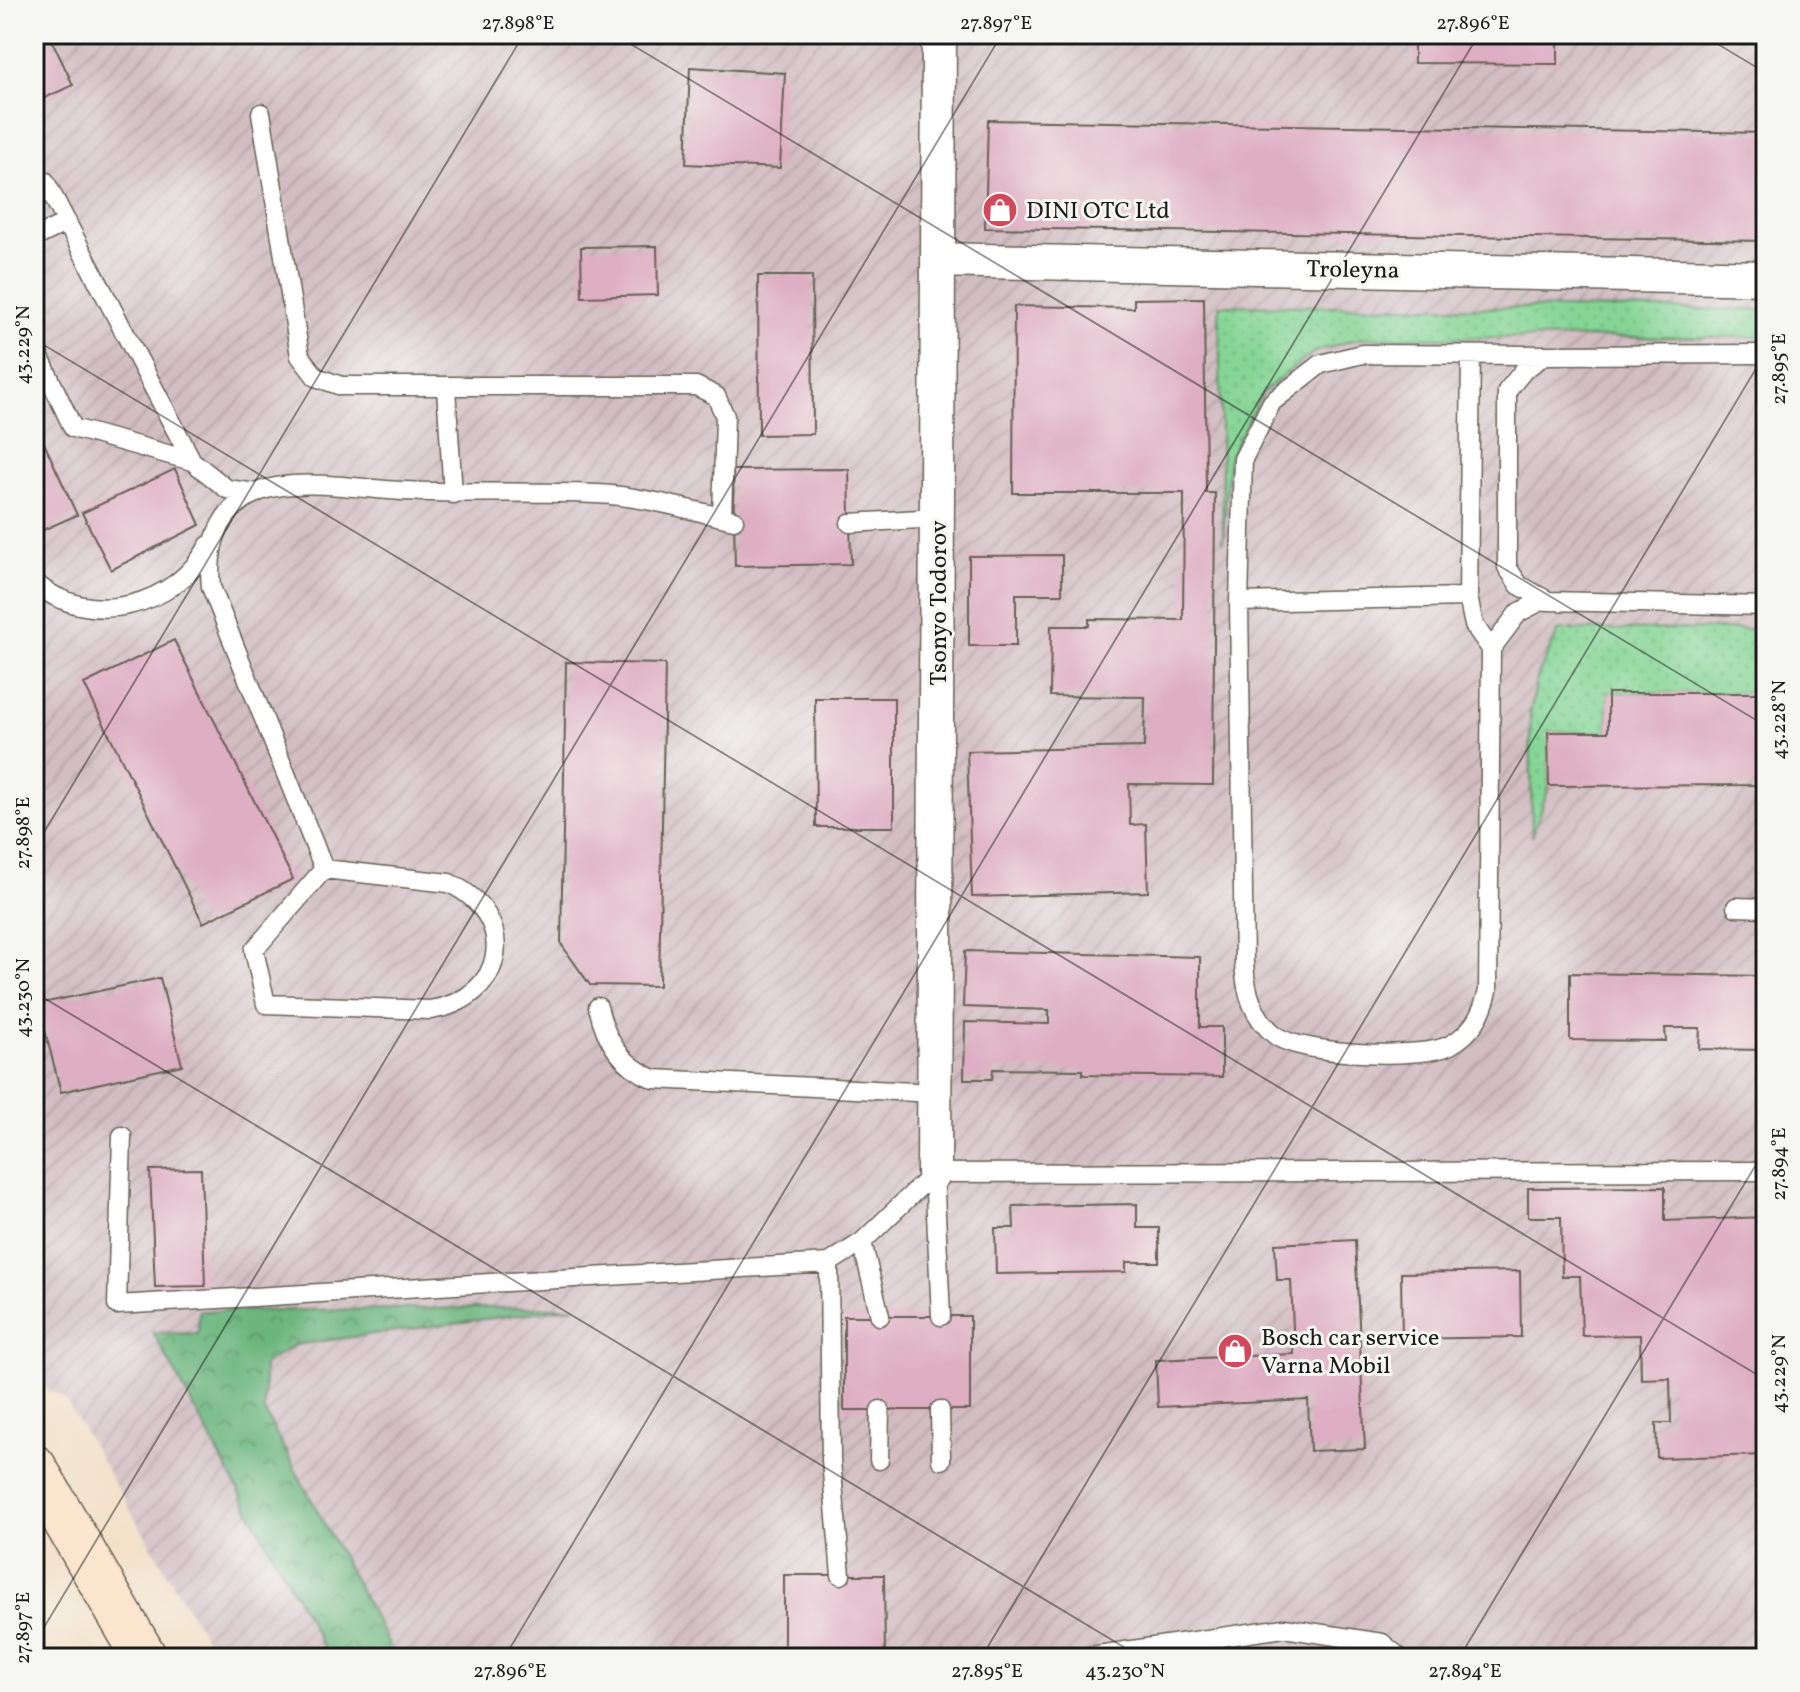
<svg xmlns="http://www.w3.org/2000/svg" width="1800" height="1692" font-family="Vollkorn,serif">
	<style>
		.industrial { fill: url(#industrial-furrows) }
		.green { fill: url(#green-dots); stroke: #507858; stroke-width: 2 }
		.forest { fill: url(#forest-crowns); stroke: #44694d; stroke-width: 2 }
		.building { fill: #deaec2 }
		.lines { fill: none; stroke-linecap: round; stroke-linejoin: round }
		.service-casing { stroke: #676056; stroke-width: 21 }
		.minor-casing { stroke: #676056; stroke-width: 37 }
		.secondary-casing { stroke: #676056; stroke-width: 47 }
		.service { stroke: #fff; stroke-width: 18 }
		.minor { stroke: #fff; stroke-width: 34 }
		.secondary { stroke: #fbe5cf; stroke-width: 44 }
		.ticks { fill: none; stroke: #1c1c1c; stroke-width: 2; stroke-opacity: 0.45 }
		.labels { text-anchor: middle; stroke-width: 6; stroke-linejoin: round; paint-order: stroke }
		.poi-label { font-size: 24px; fill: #1c1c1c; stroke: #f6f6f2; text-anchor: start }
		.street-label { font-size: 24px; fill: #1c1c1c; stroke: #f6f6f2 }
		.neatline { fill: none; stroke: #1c1c1c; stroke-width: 3 }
		.ticks-label { font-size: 20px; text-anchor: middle; fill: #1c1c1c }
	</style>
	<defs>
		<pattern id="industrial-furrows" width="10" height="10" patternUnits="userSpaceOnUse" patternTransform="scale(2)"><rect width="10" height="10" fill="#d2bec2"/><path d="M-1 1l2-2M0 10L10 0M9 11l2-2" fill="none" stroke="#b4a3a6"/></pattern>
		<pattern id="green-dots" width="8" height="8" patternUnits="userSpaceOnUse" patternTransform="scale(2)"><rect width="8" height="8" fill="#85d595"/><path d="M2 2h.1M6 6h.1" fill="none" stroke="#72b680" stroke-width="1.8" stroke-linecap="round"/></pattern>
		<pattern id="forest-crowns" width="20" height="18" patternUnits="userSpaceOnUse" patternTransform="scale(2)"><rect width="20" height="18" fill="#6cb67e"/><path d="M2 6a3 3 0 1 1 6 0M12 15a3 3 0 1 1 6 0" fill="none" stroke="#589366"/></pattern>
	</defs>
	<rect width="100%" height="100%" fill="#f6f6f2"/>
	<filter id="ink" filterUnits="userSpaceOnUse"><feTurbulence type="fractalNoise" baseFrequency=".0125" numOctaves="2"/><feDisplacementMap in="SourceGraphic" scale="16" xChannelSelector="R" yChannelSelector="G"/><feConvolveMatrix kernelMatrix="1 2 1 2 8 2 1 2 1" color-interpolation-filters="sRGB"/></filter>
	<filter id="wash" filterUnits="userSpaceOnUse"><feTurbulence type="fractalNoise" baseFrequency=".006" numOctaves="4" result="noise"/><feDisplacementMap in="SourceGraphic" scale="32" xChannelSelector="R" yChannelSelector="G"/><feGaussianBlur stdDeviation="1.8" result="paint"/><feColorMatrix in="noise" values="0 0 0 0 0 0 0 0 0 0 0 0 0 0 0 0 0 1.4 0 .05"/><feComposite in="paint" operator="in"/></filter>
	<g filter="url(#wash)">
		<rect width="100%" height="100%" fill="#f3dec3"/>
		<path class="industrial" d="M34,34H1766V1658H217L65,1399L34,1381Z"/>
		<path class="green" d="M1219,305L1766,310V337L1360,338L1314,352L1263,392L1229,457L1223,543Z
			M1766,629V693H1608V732H1549V786L1532,837L1530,713L1538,675L1559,630Z"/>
		<path class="forest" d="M575,1307L294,1345L264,1365V1411L396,1658H329L153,1332L198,1334L199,1311Z"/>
		<g id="blocks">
			<path class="building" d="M34,34H49L73,85L34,103Z
				M1414,34H1558V64L1414,63Z
				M690,67L785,73L780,168L686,164Z
				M988,120L1766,133V241L985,228Z
				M657,246L658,295L582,297L581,247Z
				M758,276H812L813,434L759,435Z
				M1204,298L1206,493H1215L1213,785L1129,784L1130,825L1146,824L1148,892L972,897L967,751L1144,747L1145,697L1050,696L1051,626H1089V619L1183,620L1184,493H1013L1014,306L1134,308V299Z
				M34,421L77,515L34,534Z
				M175,469L200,525L111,570L82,513Z
				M849,469L851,564L735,566L733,470Z
				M1062,555V594H1016V646H969V556Z
				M174,640L293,879L203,923L84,684Z
				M566,662L665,664L659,986L590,985L561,944Z
				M1608,693H1766V785L1549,786L1548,732H1608Z
				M815,698H894V827H816Z
				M965,951L1200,957V1027H1222V1077L1083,1075V1070L993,1069L992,1079H964L965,1022L1049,1024V1010L963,1007Z
				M1570,973L1766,976V1050L1699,1049L1700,1028H1665L1666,1041L1570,1040Z
				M160,978L182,1065L61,1092L38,1004Z
				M201,1169L205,1286L155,1287L150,1170Z
				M1665,1187V1221L1766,1217V1455L1657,1458L1656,1423H1671L1670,1378L1641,1379L1640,1335L1582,1336L1580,1276H1562L1561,1217H1528V1188Z
				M1137,1204V1228H1159V1262H1126V1272L996,1274L995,1228H1014L1013,1206Z
				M1355,1240L1365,1449L1310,1451L1308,1400L1158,1407L1156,1360L1294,1354L1291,1280H1277L1275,1244Z
				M1520,1271L1521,1337L1402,1339L1401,1273Z
				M844,1316H970V1410H844Z
				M784,1575H884L885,1658H784Z
				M1363,1647V1658H1260V1648Z"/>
		</g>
	</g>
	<g filter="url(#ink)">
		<use href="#blocks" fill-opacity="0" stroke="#676056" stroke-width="2"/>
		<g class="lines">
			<defs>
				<path id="service" d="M261,113L300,356L316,377L341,386H696L716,396L725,416L722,517
					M45,181L192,461L227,489L256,493
					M34,238L67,222
					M34,345L73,428L192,461
					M1766,354L1545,355L1524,370L1507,391V567L1519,585L1548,601L1766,606
					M1471,355L1468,597L1474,625L1491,649
					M1545,355L1362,354L1321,364L1272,402L1243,459L1239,602L1244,964C1246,992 1252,1016 1275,1035C1300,1055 1422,1060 1450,1045C1472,1033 1482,1015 1488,991L1491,649L1518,613L1545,599
					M446,388L453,494
					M850,523L938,518
					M34,582C89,630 176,607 209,545
					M1239,602L1468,597
					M324,869L449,883C520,916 507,999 430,1010L266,1004L254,950L324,869L211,587C207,548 217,509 258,492C295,477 361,489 402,491C467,494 532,491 597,494C642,496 690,510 734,520
					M1736,907L1766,908
					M598,1007C606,1041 621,1065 654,1079L935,1093
					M122,1136L117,1305L829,1263L862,1242L934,1173L1766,1171
					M934,1173L941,1316
					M862,1242L880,1316
					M829,1263L831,1460L841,1575
					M940,1410L941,1460
					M879,1460L880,1410
					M1077,1658L1284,1628L1382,1643L1400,1658"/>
				<path id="minor" d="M940,260L1766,278
					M934,1173L939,34"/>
				<path id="secondary" d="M34,1467L145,1658"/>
			</defs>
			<use href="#service" class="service-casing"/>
			<use href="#minor" class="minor-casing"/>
			<use href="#secondary" class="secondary-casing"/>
			<use href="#service" class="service"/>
			<use href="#minor" class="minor"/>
			<use href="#secondary" class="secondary"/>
		</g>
	</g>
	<path class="ticks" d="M614,34L1766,726M1701,34L1766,73M34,54L46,34M34,339L1766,1380M34,849L524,34M34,992L1142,1658M34,1644L1002,34M34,1646L54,1658M504,1658L1479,34M981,1658L1766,352M1459,1658L1766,1148"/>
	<defs>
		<symbol id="shop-disc" viewBox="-11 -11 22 22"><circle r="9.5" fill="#d1495b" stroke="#f6f6f2"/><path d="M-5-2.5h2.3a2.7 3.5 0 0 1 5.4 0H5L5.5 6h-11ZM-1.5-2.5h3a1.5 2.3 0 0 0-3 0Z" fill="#fff"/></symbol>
	</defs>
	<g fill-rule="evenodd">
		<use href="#shop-disc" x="980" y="190" width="40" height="40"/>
		<use href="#shop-disc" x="1215" y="1331" width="40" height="40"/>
	</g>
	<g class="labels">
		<g class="poi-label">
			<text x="1026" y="218">DINI OTC Ltd</text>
			<text x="1261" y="1345">Bosch car service<tspan x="1261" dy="28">Varna Mobil</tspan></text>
		</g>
		<g class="street-label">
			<text transform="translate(1353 269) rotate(1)" y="8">Troleyna</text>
			<text transform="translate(938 603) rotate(-90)" y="8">Tsonyo Todorov</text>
		</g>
	</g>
	<rect width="1800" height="1692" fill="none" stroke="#f6f6f2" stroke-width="88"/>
	<rect x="44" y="44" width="1712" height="1604" class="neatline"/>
	<g class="ticks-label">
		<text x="518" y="29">27.898°E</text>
		<text x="996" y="29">27.897°E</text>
		<text x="1473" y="29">27.896°E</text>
		<text transform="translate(22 345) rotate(-90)" y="7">43.229°N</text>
		<text transform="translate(1778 369) rotate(-90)" y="7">27.895°E</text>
		<text transform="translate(1778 720) rotate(-90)" y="7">43.228°N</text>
		<text transform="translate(22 833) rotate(-90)" y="7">27.898°E</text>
		<text transform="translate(22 998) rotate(-90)" y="7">43.230°N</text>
		<text transform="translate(1778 1164) rotate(-90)" y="7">27.894°E</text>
		<text transform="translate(1778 1374) rotate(-90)" y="7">43.229°N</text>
		<text transform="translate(22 1628) rotate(-90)" y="7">27.897°E</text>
		<text x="510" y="1677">27.896°E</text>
		<text x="987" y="1677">27.895°E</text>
		<text x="1125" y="1677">43.230°N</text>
		<text x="1465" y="1677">27.894°E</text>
	</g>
</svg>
